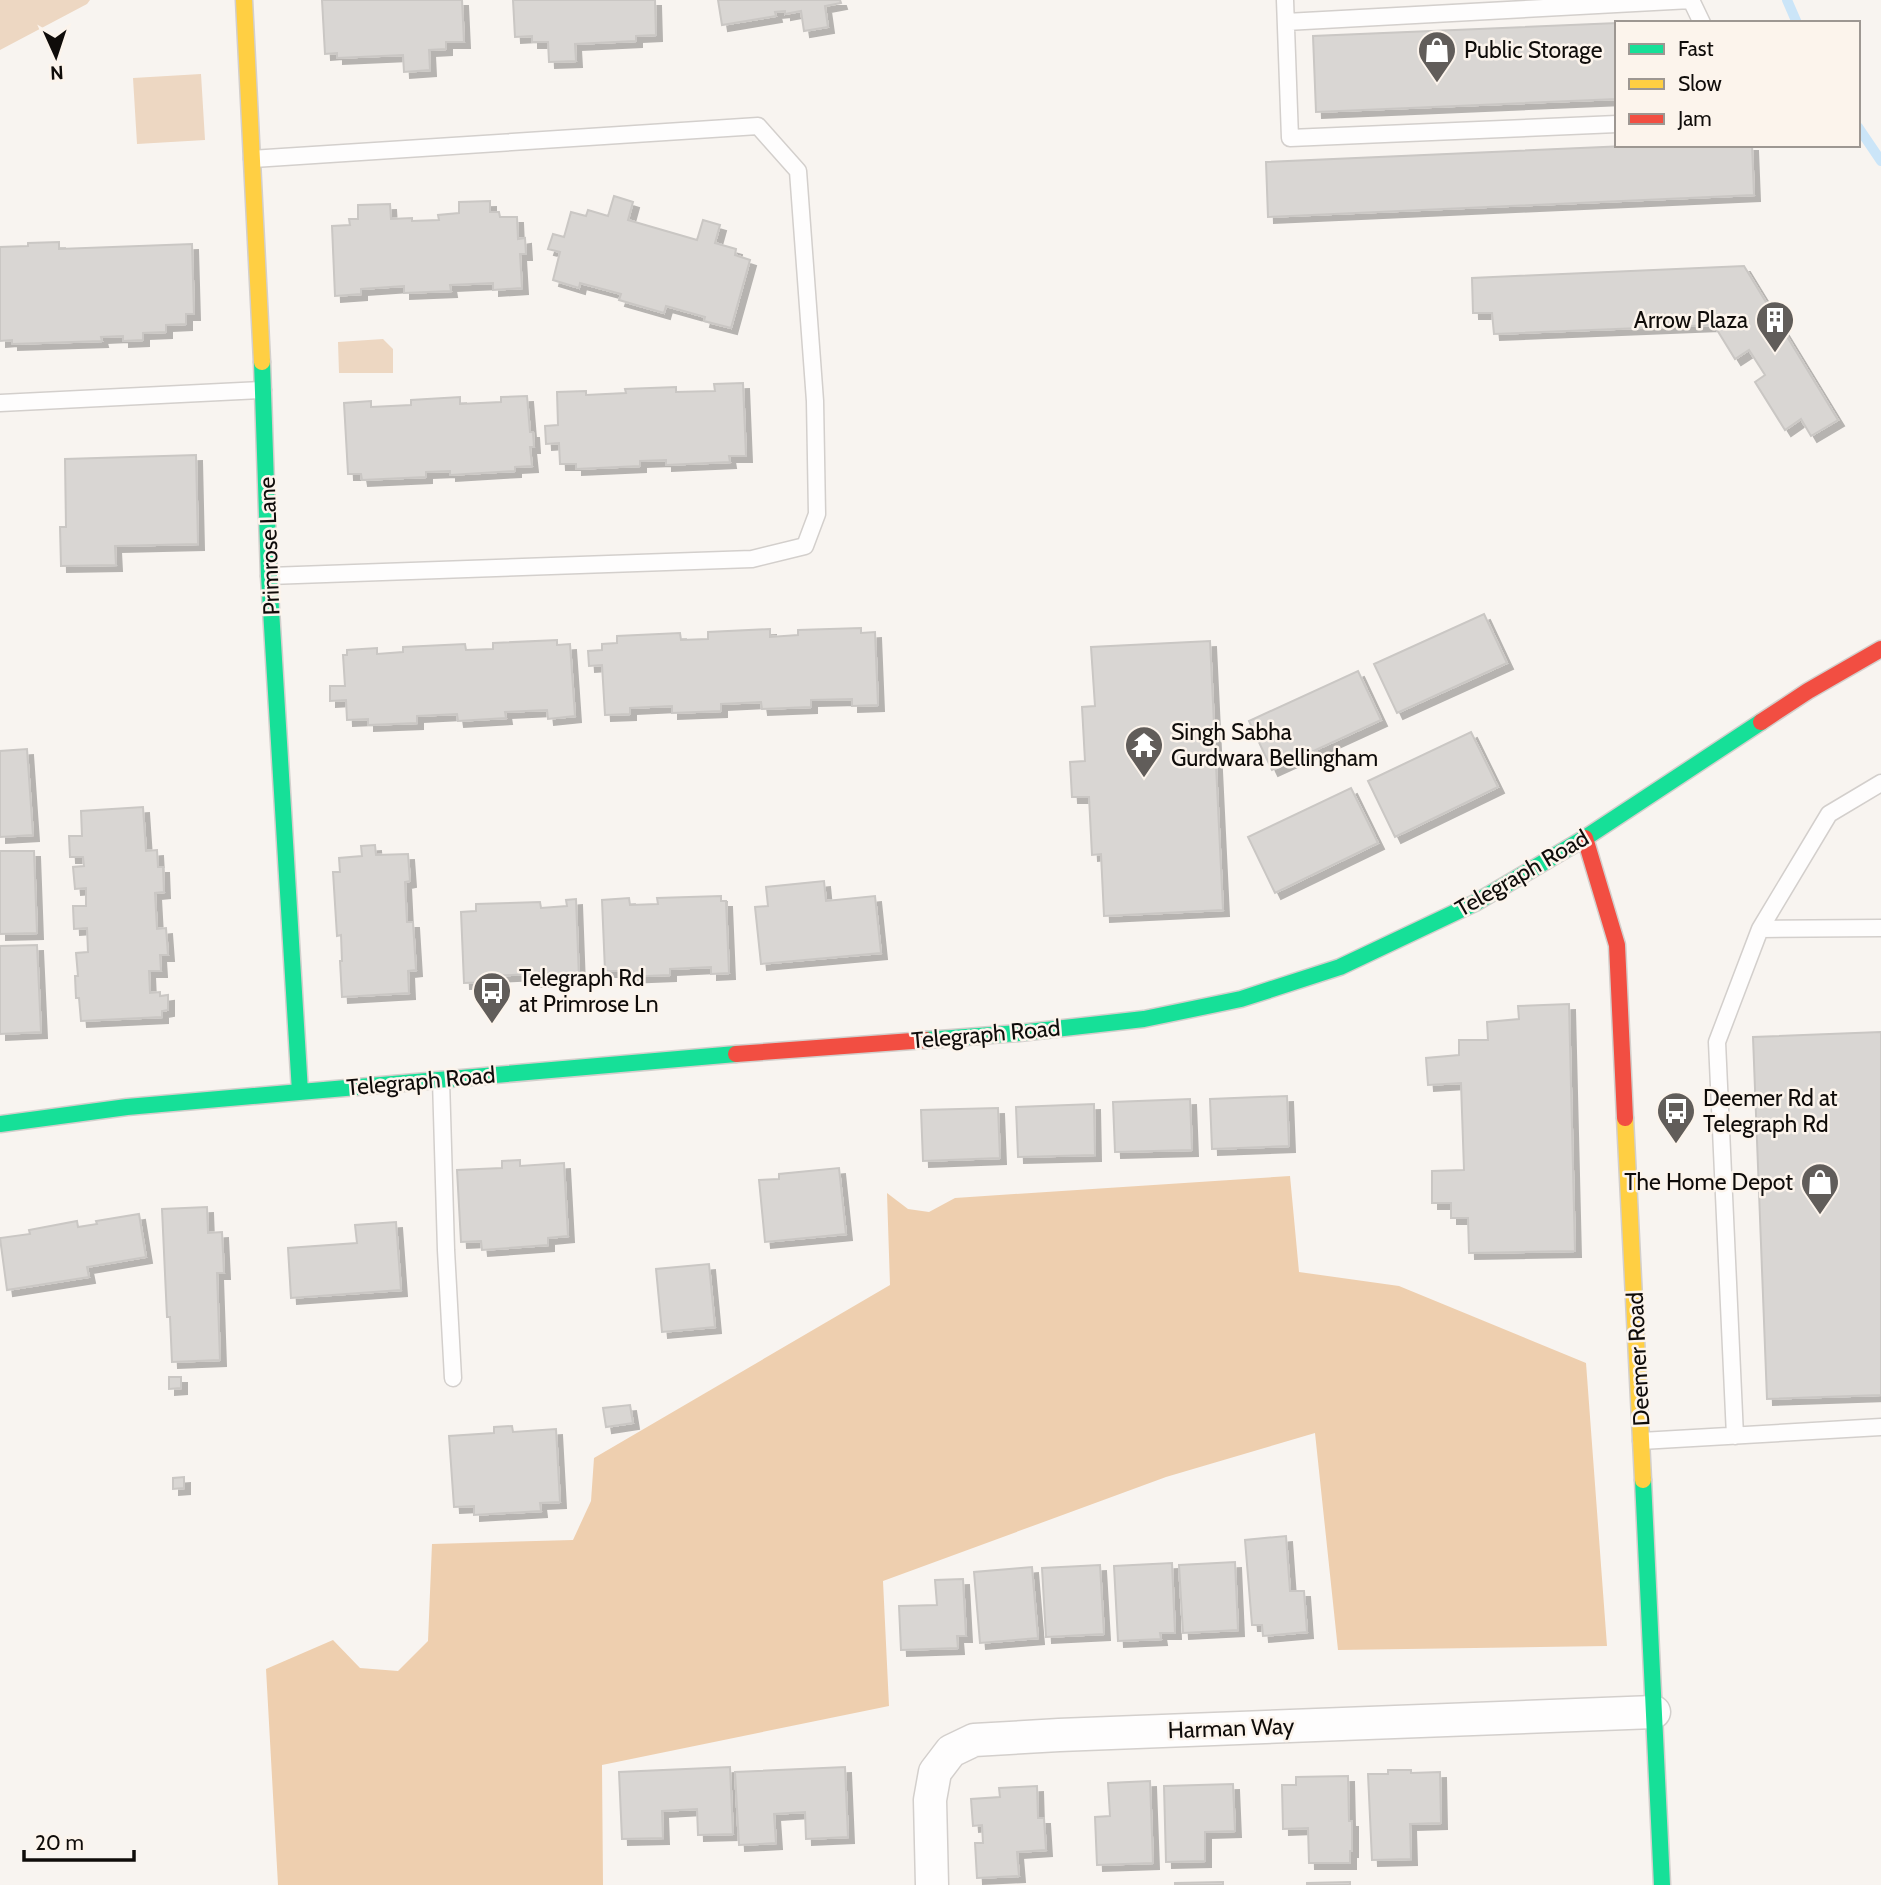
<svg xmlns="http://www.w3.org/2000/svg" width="1881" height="1885" font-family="Cabin,sans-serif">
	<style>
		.green { fill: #edd7c2 }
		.forest { fill: #eecfaf }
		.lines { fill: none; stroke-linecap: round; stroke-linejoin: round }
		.stream { stroke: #cbe5f8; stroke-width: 10 }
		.building { fill: #d9d6d3; stroke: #cac7c4; stroke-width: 2; filter: url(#shadow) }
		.lane-casing { stroke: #d3cfcc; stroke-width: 19 }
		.street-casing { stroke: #d3cfcc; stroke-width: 35 }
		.fast-casing { stroke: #d3cfcc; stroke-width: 19 }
		.slow-casing { stroke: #d3cfcc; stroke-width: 19 }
		.jam-casing { stroke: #d3cfcc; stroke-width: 19 }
		.lane { stroke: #fefdfd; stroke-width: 16 }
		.street { stroke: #fefdfd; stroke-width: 32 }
		.fast { stroke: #16e098; stroke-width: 16 }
		.slow { stroke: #ffcf43; stroke-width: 16 }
		.jam { stroke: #f24e42; stroke-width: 16 }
		.labels { text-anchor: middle; stroke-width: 5; stroke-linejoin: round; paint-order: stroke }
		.poi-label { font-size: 23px; fill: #0f0c0a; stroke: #fcf4ec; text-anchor: start }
		.street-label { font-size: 23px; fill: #0f0c0a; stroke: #fcf4ec }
	</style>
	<defs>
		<filter id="shadow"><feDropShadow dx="6" dy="6" stdDeviation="0" flood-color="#0004"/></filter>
	</defs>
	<rect width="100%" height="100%" fill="#f8f4f0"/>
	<path class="green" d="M0,0H90L87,4L0,50Z
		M201,74L205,140L137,144L133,78Z
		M383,339L393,349V373H339L338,342Z"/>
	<path class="forest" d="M1290,1176L1299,1272L1399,1286L1586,1363L1607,1646L1338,1650L1315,1433L1166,1477L883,1581L889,1706L602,1765L603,1885H278L266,1669L333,1640L360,1668L398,1671L428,1641L432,1544L573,1540L591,1501L594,1458L890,1285L887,1193L908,1209L929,1212L955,1198Z"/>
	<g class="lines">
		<path class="stream" d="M1787,0L1797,23
			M1858,127L1881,161"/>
	</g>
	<path class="building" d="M322,0H462L464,42H446V49L429,50L430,70L404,72L403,55L337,58V53L325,54Z
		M513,0H655L656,35L636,36V41L575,44L576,61L549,62L548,42H532V36L515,37Z
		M718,0H840L841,3L825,6L828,27L804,31L801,11L785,14V11L775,12L776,16L722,25Z
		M1617,23V99L1316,112L1313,36Z
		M1649,145H1752L1754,195L1268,217L1266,162Z
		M614,196L633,202L628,220L697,240L703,220L720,225L715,243L736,249L735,255L750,260L731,328L704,321L705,317L666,306L664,313L619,300L621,294L580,283L579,288L553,280L560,252L548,249L553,234L564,237L571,212L586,216L588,210L608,216Z
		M490,201V212H499L500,217H517L518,239L525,238L526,254H520L522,288L493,290V283L450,285L451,291L404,293V286L361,289V294L335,296L332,226L350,225L349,219H358V205L390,204L391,219L412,218V221L439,220L438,215L459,213V202Z
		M59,242V249L192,244L194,314H186V324L166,325V332L143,333V340L123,341V336L101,337L102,341L12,344V340L0,341V247L28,246V243Z
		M1744,266L1838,420L1811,436L1801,419L1785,430L1755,382L1765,375L1749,350L1735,359L1714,325L1494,334L1492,313H1473L1472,278Z
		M743,383L746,456H729L730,462L666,465V460L640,461V466L576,469V464H560L559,443L546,444L545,426L558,425L557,392L586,391V395L626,393L625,389L676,387V392L715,391L714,384Z
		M527,396L530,432H533L534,447H530L532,466L515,467V471L450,475V471L426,472V477L362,480L361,474H348L344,403L371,401V407L411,405V400L460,397V404L501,402V397Z
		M196,455L198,544L115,546L116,565L61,566L60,527H66L65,459Z
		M1484,614L1507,663L1397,713L1374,664Z
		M861,628V633L875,632L878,705L852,706V699L811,700V707L762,709L761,702L721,704V711L672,713V706L630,708V714L605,715L602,665L589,666L588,651L602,650V644L617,643V636L680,633L681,640L708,639V632L770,629V637L798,635V630Z
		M557,640V645L570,644L575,716L548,719L547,710L505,712L506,718L458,721L457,714L417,716V723L368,725V719L347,720L346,700L330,701V686H345L343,655H347V650L377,648V654L403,652V647L465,644L466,650L493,649V643Z
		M1210,641L1223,910L1104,916L1101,854L1092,855L1089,797H1072L1070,762L1085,761L1082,707L1095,706L1091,647Z
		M1358,671L1381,720L1272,770L1249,721Z
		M1471,732L1498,787L1395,837L1368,781Z
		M27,749L33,835L0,837V751Z
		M1351,788L1378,843L1275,893L1248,837Z
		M143,807L146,851L157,850L158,867H163L164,892L155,893L157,929L166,928L168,955H160L161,971H149L150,993L160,992V996L168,995V1010L162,1011V1017L81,1021L79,998H76L75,976H78L76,953L88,952L87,928L74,929L73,906H86V888L75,889L73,867L84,866L83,857H70L69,836H82L81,811Z
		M375,845L376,855L408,854L410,881L405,882L407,922H413L416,970L408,971L409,993L342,997L340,961H342L341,935L337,936L333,872H340L339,858L362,856L361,846Z
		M0,851H34L37,933L0,934Z
		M824,881L826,901L875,896L881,953L761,964L755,907L768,906L766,887Z
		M721,896V901H726L729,973L711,974V967L670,969V975L621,977L620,971H605L602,900L629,898L630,905L658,904L657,898Z
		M576,899L579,979L532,981V974L489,976V982L464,983L461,912L476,911V904L540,902L541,908L567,906L566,900Z
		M37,945L41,1032L0,1034V946Z
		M1569,1004L1575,1251L1469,1253L1468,1218H1451V1203H1432V1171L1464,1170L1461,1083L1428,1085L1426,1058L1459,1055V1040H1488L1487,1022L1519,1019L1518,1006Z
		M1881,1032V1395L1767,1399L1753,1037Z
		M1287,1096L1289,1146L1212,1149L1210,1099Z
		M1190,1099L1192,1150L1115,1152L1113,1102Z
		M1094,1104L1095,1155L1018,1157L1016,1107Z
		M998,1108L1000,1158L923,1161L921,1110Z
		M520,1160V1166L564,1163L568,1236L548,1238V1245L482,1250L481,1241L461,1242L457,1170L502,1168V1161Z
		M839,1168L846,1234L765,1242L759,1180L779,1179V1174Z
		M207,1207L208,1233L222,1232L224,1273H217L220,1360L172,1362L170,1317H167L162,1209Z
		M139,1214L146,1257L87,1267L89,1277L7,1290L0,1238L30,1234L29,1230L77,1221L78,1227L97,1224L96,1221Z
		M396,1222L401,1290L291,1298L288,1248L357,1243L355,1225Z
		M709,1264L715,1327L662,1332L656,1269Z
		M169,1377H181V1388L169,1389Z
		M630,1405L633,1423L606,1427L603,1408Z
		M512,1426L513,1432L556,1429L560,1502L540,1503L541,1511L474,1515V1506L454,1507L449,1436L494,1433V1427Z
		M184,1477V1488L173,1489V1478Z
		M1286,1536L1290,1591H1304L1307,1632L1263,1636L1262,1625H1252L1245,1540Z
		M1235,1562L1238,1630L1183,1633L1179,1565Z
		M1172,1563L1175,1633H1160L1161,1639L1118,1641L1114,1566Z
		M1100,1565L1104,1634L1046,1637L1042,1568Z
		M1032,1567L1038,1638L980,1643L974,1572Z
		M963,1579L966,1636H957L958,1648L901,1650L899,1606L937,1605L935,1580Z
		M730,1767L733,1834L698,1835L697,1809L662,1811L663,1838L622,1839L619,1772Z
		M845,1767L848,1837L806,1839L805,1812L774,1814L776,1843L739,1845L735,1772Z
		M1388,1770H1411V1773L1440,1772L1441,1823L1410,1824L1411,1859L1372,1860L1368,1774H1388Z
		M1348,1776L1349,1821H1352V1851H1350V1863H1309L1308,1828L1283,1829L1282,1785H1296V1777Z
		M1150,1781L1153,1863L1097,1865L1095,1817L1110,1816L1108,1783Z
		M1233,1784L1235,1831L1205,1832V1861L1166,1862L1164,1786Z
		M1037,1786L1038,1818H1044L1046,1850L1017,1852L1019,1876L977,1878L975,1843H983L982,1825L973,1826L971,1799L1000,1797L999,1788Z
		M1223,1882V1885H1175V1883Z
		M1350,1882V1885H1307V1883Z"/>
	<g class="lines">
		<defs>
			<path id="lane" d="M1285,0L1290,138L1617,124
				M1286,22L1691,0L1702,23
				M252,159L758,126L798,171L815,401L817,514L805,546L752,559L269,576
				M0,403L263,390
				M1881,783L1829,814L1760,929L1881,928
				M441,1080L446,1250L453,1378
				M1735,1436L1717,1042L1760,929
				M1641,1441L1881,1427"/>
			<path id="street" d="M932,1885L930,1800L935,1772L951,1751L974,1740L1059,1735L1654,1712"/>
			<path id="fast" d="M262,362L269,576L300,1092
				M926,1040L1019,1033L1144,1019L1241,999L1340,967L1475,903L1585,838L1761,722
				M0,1124L127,1107L736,1054
				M1643,1480L1662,1885"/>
			<path id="slow" d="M244,0L262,362
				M1625,1118L1643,1480"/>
			<path id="jam" d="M1761,722L1808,691L1881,649
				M1585,838L1617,945L1625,1118
				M736,1054L926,1040"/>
		</defs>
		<use href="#lane" class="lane-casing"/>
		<use href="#street" class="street-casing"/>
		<use href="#fast" class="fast-casing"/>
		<use href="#slow" class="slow-casing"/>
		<use href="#jam" class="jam-casing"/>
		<use href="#lane" class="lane"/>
		<use href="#street" class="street"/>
		<use href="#fast" class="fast"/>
		<use href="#slow" class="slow"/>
		<use href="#jam" class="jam"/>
	</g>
	<defs>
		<symbol id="shop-pin" viewBox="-11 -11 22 30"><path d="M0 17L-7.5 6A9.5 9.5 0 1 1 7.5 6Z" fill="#615d5a" stroke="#fcf4ec"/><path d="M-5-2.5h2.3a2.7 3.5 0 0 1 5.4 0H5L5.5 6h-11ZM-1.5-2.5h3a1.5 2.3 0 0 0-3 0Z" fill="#fff"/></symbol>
		<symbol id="building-pin" viewBox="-11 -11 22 30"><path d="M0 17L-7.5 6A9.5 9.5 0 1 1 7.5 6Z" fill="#615d5a" stroke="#fcf4ec"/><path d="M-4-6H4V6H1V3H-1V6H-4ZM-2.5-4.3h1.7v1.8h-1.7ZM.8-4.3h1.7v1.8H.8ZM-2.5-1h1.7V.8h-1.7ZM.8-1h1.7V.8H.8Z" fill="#fff"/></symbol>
		<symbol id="temple-pin" viewBox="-11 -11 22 30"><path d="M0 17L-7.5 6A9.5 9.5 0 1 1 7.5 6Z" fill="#615d5a" stroke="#fcf4ec"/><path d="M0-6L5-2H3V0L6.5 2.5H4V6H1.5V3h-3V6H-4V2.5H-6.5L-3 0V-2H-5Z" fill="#fff"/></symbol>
		<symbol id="bus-pin" viewBox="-11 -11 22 30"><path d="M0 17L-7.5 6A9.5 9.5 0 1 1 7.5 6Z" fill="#615d5a" stroke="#fcf4ec"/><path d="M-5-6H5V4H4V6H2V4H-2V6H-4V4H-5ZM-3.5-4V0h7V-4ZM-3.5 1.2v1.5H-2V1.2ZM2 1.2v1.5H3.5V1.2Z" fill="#fff"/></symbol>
	</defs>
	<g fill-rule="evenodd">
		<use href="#shop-pin" x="1415" y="28" width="44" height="60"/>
		<use href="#building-pin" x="1753" y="298" width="44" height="60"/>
		<use href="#temple-pin" x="1122" y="723" width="44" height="60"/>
		<use href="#bus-pin" x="470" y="969" width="44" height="60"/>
		<use href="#bus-pin" x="1654" y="1089" width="44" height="60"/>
		<use href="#shop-pin" x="1798" y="1160" width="44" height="60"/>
	</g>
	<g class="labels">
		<g class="poi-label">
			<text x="1464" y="58">Public Storage</text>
			<text x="1748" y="328" text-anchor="end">Arrow Plaza</text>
			<text x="1171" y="740">Singh Sabha<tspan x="1171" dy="26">Gurdwara Bellingham</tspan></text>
			<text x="519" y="986">Telegraph Rd<tspan x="519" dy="26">at Primrose Ln</tspan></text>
			<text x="1703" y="1106">Deemer Rd at<tspan x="1703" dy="26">Telegraph Rd</tspan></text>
			<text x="1793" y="1190" text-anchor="end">The Home Depot</text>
		</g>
		<g class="street-label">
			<text transform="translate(269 546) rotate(-92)" y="8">Primrose Lane</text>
			<text transform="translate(1522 873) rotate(-30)" y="8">Telegraph Road</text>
			<text transform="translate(986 1034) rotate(-5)" y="8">Telegraph Road</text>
			<text transform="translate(421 1081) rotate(-5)" y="8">Telegraph Road</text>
			<text transform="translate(1638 1359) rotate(-93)" y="8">Deemer Road</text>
			<text transform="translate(1231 1728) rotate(-2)" y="8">Harman Way</text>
		</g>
	</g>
	<rect x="1615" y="21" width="245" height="126" fill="#fcf4ec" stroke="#9d9792" stroke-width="2"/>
	<rect x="1629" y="44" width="35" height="10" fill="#16e098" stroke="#9d9792" stroke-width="2"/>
	<text x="1678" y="56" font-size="21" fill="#0f0c0a">Fast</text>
	<rect x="1629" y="79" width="35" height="10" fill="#ffcf43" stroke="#9d9792" stroke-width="2"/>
	<text x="1678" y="91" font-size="21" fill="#0f0c0a">Slow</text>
	<rect x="1629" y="114" width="35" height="10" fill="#f24e42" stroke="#9d9792" stroke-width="2"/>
	<text x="1678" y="126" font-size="21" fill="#0f0c0a">Jam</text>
	<g transform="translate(56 56) rotate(177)" stroke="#fcf4ec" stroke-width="5" paint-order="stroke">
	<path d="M0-5L12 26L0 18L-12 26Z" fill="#0f0c0a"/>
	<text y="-10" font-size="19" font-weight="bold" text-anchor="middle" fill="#0f0c0a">N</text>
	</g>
	<path d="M24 1850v10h110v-10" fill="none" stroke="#0f0c0a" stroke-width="3.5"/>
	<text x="35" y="1850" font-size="21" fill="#0f0c0a" stroke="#fcf4ec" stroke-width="5" paint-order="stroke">20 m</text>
</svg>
